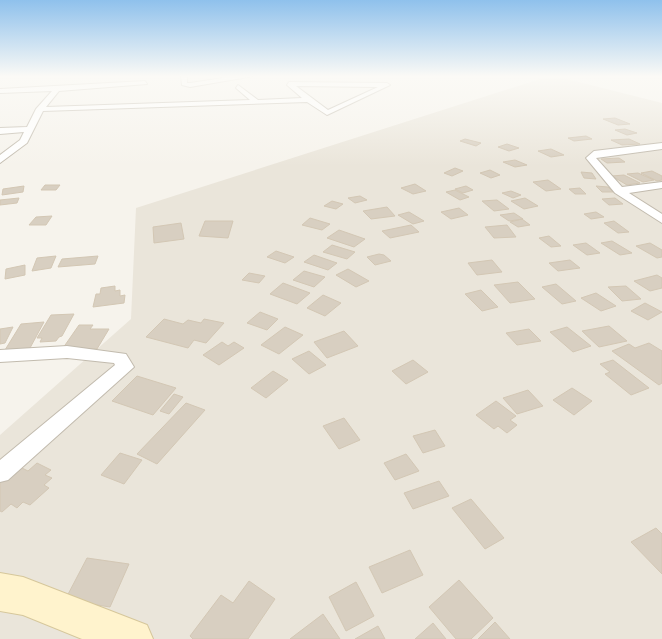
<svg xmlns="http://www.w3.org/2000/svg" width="662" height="639" font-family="Arial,sans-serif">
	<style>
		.residential { fill: #eae5da }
		.building { fill: #d8cfc1; stroke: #d3c7b4 }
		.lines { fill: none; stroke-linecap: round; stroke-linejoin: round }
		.street-casing { stroke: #c2bbae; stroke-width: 2 }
		.secondary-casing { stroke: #d6c79b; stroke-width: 2 }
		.street { fill: #fff; fill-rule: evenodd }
		.secondary { fill: #fff3cd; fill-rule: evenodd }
	</style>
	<rect width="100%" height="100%" fill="#f6f3ec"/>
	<path class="residential" d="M559,77L662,103V639H0V435L131,319L136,208L540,79Z"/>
	<path class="building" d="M615,118L630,124L618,125L603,119Z
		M625,129L637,133L627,135L615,130Z
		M586,136L592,139L574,141L568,138Z
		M465,139L481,143L476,146L460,141Z
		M629,139L640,144L622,145L611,140Z
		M507,144L519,148L509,151L498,147Z
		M551,149L564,155L551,157L538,151Z
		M619,158L625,162L607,163L601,159Z
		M515,160L527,165L515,167L503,162Z
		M455,168L463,171L452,176L444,173Z
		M490,170L500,175L491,178L480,173Z
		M652,171L662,176V180L657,181L641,173Z
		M581,172L592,173L596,179L584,178Z
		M638,173L654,180L643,182L627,174Z
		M624,175L640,183L627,185L612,176Z
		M548,180L561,189L546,191L533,182Z
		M415,184L426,191L413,194L401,188Z
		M45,185H60L56,190H41Z
		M24,186L23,192L2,195L3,189Z
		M466,186L473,190L463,193L455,189Z
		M596,186L608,187L613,192H602Z
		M580,188L586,194H575L569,189Z
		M455,190L469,197L460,200L446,192Z
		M511,191L521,195L513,198L502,193Z
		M360,196L367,200L355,203L348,198Z
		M19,198L17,203L0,205V200Z
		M525,198L538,206L524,209L511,201Z
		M615,198L623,204L609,205L602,199Z
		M497,200L509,209L494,211L482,201Z
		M332,201L343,204L336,209L324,206Z
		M387,207L395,216L371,219L363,211Z
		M459,208L468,215L451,219L441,212Z
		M409,212L424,221L413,224L398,215Z
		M596,212L604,217L591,219L584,214Z
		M514,213L523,219L509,221L500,215Z
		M52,216L46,225H29L36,217Z
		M310,218L330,224L322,230L302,225Z
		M522,219L530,225L518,227L510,222Z
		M205,221H233L228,238L199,236Z
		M614,221L629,232L618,233L604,223Z
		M181,223L184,239L154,243L153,227Z
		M411,225L419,232L390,238L382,231Z
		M507,225L516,237L494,238L485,227Z
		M339,230L365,239L354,247L327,238Z
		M549,236L561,246L551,247L539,238Z
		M612,241L632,253L620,255L601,243Z
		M586,243L600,253L587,255L573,245Z
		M650,243L662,250V257L657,258L636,246Z
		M332,245L355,252L347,259L323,252Z
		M276,251L294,257L285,263L267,257Z
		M379,254L384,255L391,261L375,265L367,257Z
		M314,255L337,263L328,270L304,262Z
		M56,256L51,268L32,271L37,258Z
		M98,256L95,264L58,267L62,259Z
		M492,260L502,272L477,275L468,263Z
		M570,260L580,268L558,271L549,263Z
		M25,265V275L5,279L6,269Z
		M348,269L369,281L356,287L336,275Z
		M304,271L325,277L314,287L293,280Z
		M249,273L265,276L259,283L242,280Z
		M657,275L662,278V288L650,291L634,281Z
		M518,282L535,299L510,303L494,285Z
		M283,283L310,293L297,304L270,294Z
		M556,284L576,301L562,304L542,287Z
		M115,286V291L120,290V296L125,295L124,303L93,307L96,294H100L101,288Z
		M626,286L641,299L622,301L608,287Z
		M481,290L498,307L482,311L465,294Z
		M596,293L616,306L601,311L581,298Z
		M323,295L341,303L325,316L307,308Z
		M645,303L662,312L648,320L631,311Z
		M260,312L278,319L267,330L247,323Z
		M74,314L62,336L59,337L56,341L40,342L42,338H37L51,315Z
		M164,319L183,324L188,320L201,323L204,319L224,323L206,343L194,340L188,348L146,337Z
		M44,322L30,348L5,350L21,324Z
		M79,325H93L90,329H109L97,349L63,348Z
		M609,326L627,341L599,347L582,331Z
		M13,327L5,343L0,344V329Z
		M285,327L303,335L279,354L261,345Z
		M567,327L591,346L573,352L550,332Z
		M529,329L541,341L517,345L506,333Z
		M344,331L358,346L327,358L314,342Z
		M222,342L228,346L234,342L244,348L219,365L203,355Z
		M649,343L662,351V383L659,385L612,351L629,344L635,348Z
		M309,351L326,365L309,374L292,359Z
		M413,360L428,372L406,384L392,371Z
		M613,360L649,388L631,395L605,374L610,372L600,364Z
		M273,371L288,380L266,398L251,388Z
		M137,376L176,388L153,415L112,401Z
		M572,388L592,401L574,415L553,400Z
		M528,390L543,406L517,414L503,398Z
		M174,394L183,397L169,414L160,411Z
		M496,401L516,416L510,420L517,425L507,433L498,426L494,429L476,415Z
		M186,403L205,410L157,464L137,454Z
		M344,418L360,440L339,449L323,426Z
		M435,430L445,446L423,453L413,436Z
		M120,453L142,460L124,484L101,475Z
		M406,454L419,471L395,480L384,463Z
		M37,463L51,470L45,475L52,478L44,485L49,488L30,505L23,502L17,508L11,504L2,512L0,511V480L14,475L22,468L28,471Z
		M439,481L449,496L413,509L404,493Z
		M471,499L504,538L485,549L452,508Z
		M656,528L662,534V574L631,542Z
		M410,550L423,575L382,593L369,567Z
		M87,558L129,564L110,607L65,600Z
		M459,580L493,618L471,639H456L429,607Z
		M249,581L275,599L248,639H193L190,636L221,595L233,603Z
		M356,582L374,616L346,631L329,597Z
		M323,614L340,639H290Z
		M495,622L510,639H478Z
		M433,623L446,639H415Z
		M378,626L385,639H355Z"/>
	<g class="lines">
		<defs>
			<path id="street" d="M181,76H187V83H190L223,78L222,76H254L190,87L182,85Z
				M145,81L147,84L59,91L46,107L250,100L236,88L238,85L258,100L302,98L287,85L289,82L387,83L390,85L327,115L307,102L43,111L27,143L0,163V155L20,140L24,132L0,134V128L27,127L36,109L52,91L0,93V89ZM296,86L378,87L328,110Z
				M662,143V149L596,158L622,187L662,182V188L629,193L662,214V223L615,193L586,158L594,151Z
				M67,346L126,354L134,367L8,480L0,482V460L115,365L114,363L67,358L0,362V350Z"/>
			<path id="secondary" d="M0,573L23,577L147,625L153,639H82L23,615L0,611Z"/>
		</defs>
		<use href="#street" class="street-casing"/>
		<use href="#secondary" class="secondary-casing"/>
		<use href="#street" class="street"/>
		<use href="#secondary" class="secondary"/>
	</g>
	<linearGradient id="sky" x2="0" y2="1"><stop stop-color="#8fc1ec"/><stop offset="0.46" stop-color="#fbfaf6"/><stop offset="1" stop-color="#fbfaf6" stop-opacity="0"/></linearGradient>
	<rect width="662" height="166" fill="url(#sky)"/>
</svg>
